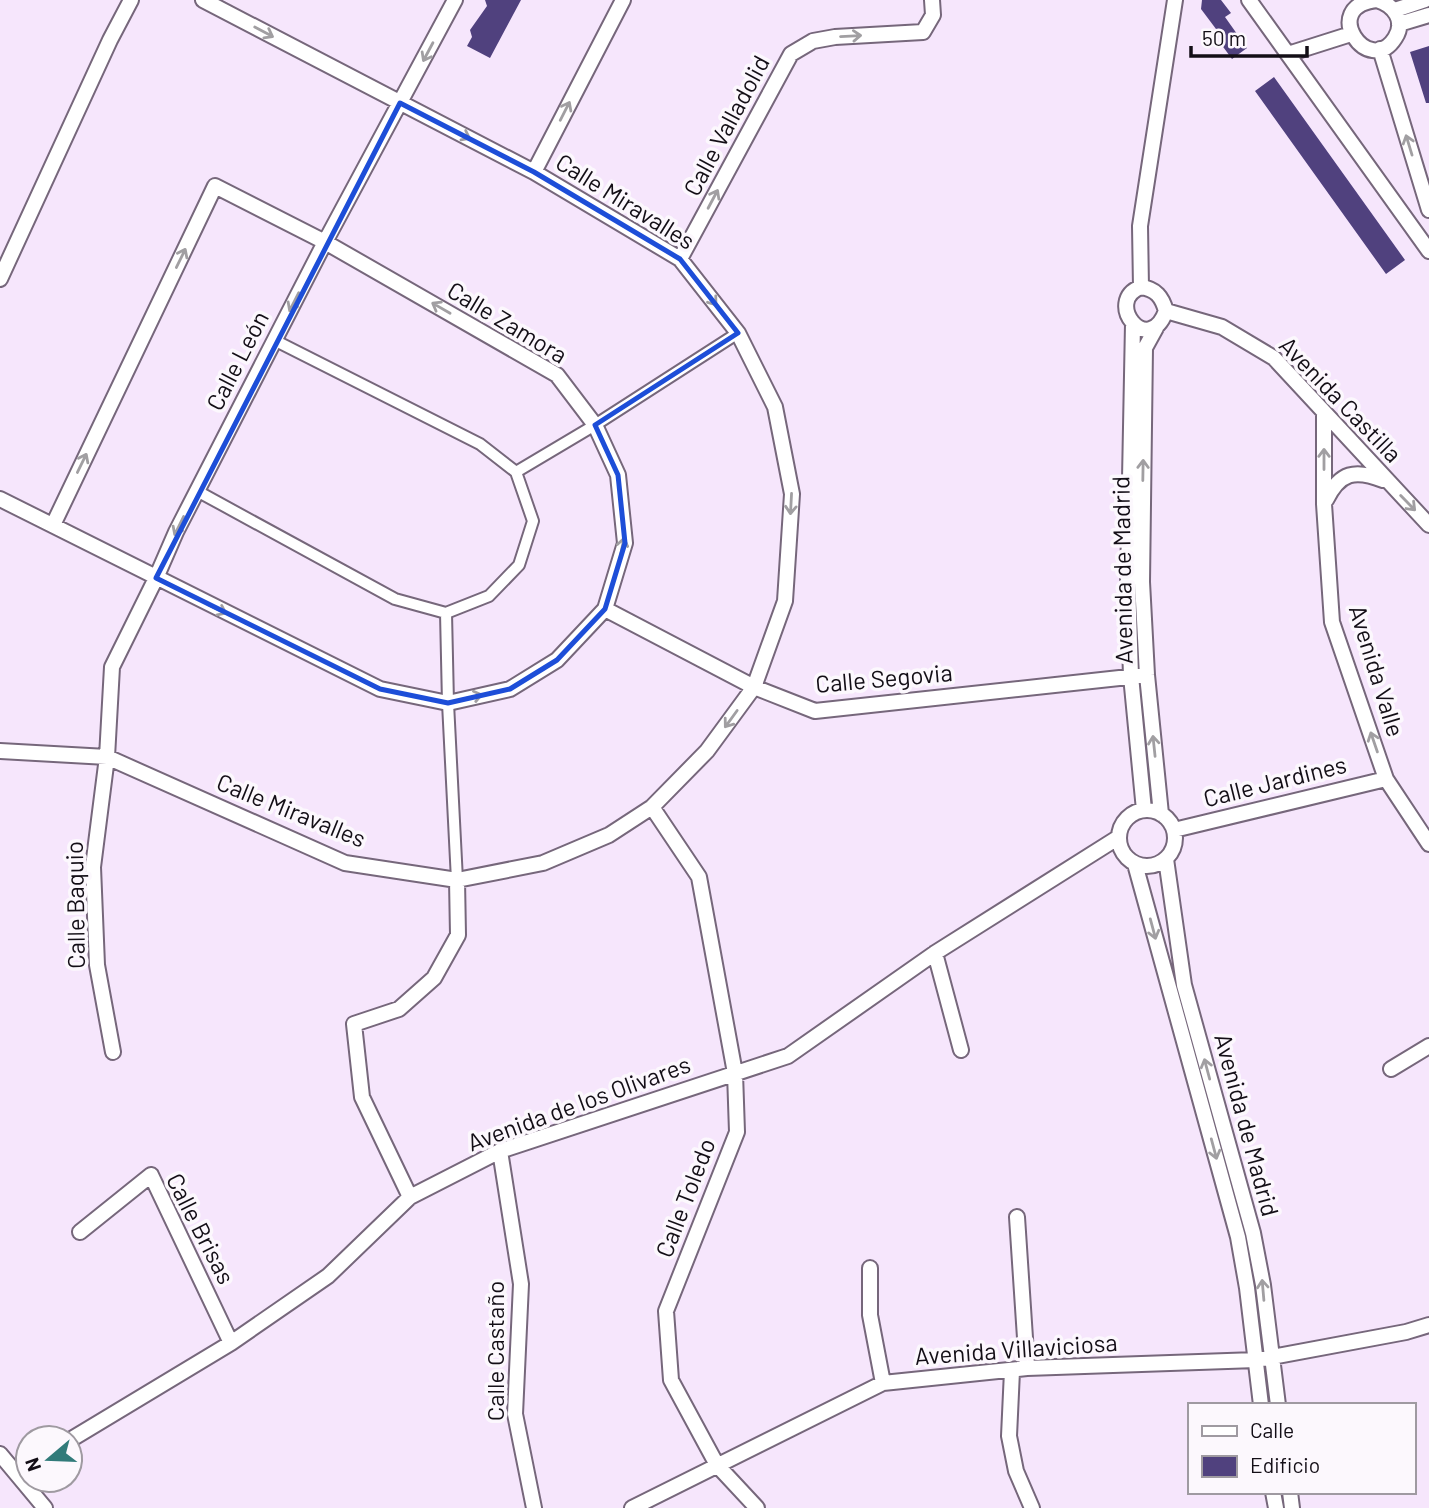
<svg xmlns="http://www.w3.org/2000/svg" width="1429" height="1508" font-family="Barlow,sans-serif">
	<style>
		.building { fill: #50417e }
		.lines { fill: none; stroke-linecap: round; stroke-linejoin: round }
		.pedestrian-casing { stroke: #76677b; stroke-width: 14 }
		.minor-casing { stroke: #76677b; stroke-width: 18 }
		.pedestrian { stroke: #fff; stroke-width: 10 }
		.minor { stroke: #fff; stroke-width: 14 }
		.oneway { stroke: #a19fa2 }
		.marked { fill: none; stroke: #1d4ed8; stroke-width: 5; stroke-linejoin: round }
		.labels { text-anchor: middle; stroke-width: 7; stroke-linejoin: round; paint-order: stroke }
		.street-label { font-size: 24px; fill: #130e16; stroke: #fcf8fd }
	</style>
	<rect width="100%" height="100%" fill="#f6e6fc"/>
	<path class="building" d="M485,0H521L490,58L467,46L472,37L470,30L487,6Z
		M1202,0H1221L1231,13L1225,17L1247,48L1232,59L1221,44L1225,41L1201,9Z
		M1429,46V103H1426L1410,52Z
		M1274,77L1405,260L1386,274L1255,91Z"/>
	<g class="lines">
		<defs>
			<path id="pedestrian" d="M516,472L595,425L738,333
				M197,491L395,599L446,613L489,596L519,565L533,521L516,472L480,444L274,340
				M446,613L448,703L457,880"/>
			<path id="minor" d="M1249,0L1429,251
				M1377,0C1318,6 1369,79 1395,38C1406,21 1394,5 1377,0
				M1395,10L1425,0
				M1399,24L1429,15
				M1380,49L1429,210
				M1288,54L1351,34
				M534,172L623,0
				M680,259L791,54L813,41L835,37L923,32L933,15L932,0
				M0,279L110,40L131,0
				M1141,287L1140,226L1175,0
				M1141,287C1156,289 1162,297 1166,311C1148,359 1103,301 1141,287Z
				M1166,311L1222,327L1274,358L1429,525
				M1133,324L1128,582L1131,676L1144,810
				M1156,328L1145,348L1142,582L1147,675L1161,814
				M1324,413V504L1332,622L1386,779L1429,844
				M0,499L380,689L448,703L510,689L557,660L605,609L625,543L618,475L595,425L557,375L325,242L215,186L53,525
				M1326,500C1340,472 1355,469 1383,480
				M605,609L754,687L815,711L1147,675
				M0,751L107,757L345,863L457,880L543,863L609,835L652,807L707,751L754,687L785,601L792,494L775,407L738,333L680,259L534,172L203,0
				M652,807L699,877L735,1073L737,1132L666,1311L671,1380L717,1465L757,1508
				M1119 838a28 28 0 1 1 56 0a28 28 0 1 1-56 0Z
				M1174,830L1386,779
				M1166,859L1184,985L1253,1233L1263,1285L1278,1405
				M1135,864L1238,1237L1247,1288L1261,1405
				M935,953L961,1050
				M113,1052L97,965L93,867L107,757L112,667L156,578L176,532L325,242L455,0
				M1391,1069L1429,1046
				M500,1151L521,1284L515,1414L534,1508
				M410,1197L362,1097L354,1024L399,1009L434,978L458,935L457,880
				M1017,1217L1027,1368
				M80,1232L151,1175L231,1343
				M870,1268V1315L883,1383
				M1012,1371L1009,1436L1016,1471L1032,1508
				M70,1440L231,1343L328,1276L410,1197L500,1151L788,1056L935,953L1119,837
				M0,1454L45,1508
				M1273,1492L1276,1508
				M1290,1492L1292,1508
				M632,1508L883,1383L1027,1368L1256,1360L1406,1332L1429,1325"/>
		</defs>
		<use href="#pedestrian" class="pedestrian-casing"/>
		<use href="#minor" class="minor-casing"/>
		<use href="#pedestrian" class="pedestrian"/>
		<use href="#minor" class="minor"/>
	</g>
	<defs><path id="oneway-shaft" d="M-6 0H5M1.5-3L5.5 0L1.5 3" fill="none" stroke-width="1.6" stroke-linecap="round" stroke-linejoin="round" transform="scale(1.75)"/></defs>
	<g class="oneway">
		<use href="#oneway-shaft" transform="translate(264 32) rotate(28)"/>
		<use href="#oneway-shaft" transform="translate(851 36) rotate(-3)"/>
		<use href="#oneway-shaft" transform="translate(428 52) rotate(118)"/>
		<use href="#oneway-shaft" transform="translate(565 111) rotate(-63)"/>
		<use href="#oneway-shaft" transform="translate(461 134) rotate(27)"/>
		<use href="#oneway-shaft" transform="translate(1409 145) rotate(-107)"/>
		<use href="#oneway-shaft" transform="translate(713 199) rotate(-62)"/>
		<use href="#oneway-shaft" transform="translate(181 258) rotate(-64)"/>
		<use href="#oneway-shaft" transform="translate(710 297) rotate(52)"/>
		<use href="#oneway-shaft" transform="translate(294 302) rotate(117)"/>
		<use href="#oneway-shaft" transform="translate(441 308) rotate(-150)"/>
		<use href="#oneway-shaft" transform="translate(1324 459) rotate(-90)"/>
		<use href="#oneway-shaft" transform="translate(82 463) rotate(-64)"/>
		<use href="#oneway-shaft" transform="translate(1143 470) rotate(-89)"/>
		<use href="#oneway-shaft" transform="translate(1408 503) rotate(46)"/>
		<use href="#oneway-shaft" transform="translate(791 504) rotate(93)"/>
		<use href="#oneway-shaft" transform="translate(179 526) rotate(116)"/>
		<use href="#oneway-shaft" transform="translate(622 548) rotate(-79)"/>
		<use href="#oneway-shaft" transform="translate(217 609) rotate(26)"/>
		<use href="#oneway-shaft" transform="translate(472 697) rotate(-13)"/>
		<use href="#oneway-shaft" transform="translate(731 719) rotate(126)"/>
		<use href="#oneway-shaft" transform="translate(1374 742) rotate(-109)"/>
		<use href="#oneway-shaft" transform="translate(1154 746) rotate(-96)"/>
		<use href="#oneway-shaft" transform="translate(1153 929) rotate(75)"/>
		<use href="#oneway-shaft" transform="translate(1207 1069) rotate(-105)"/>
		<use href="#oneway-shaft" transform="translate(1214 1149) rotate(75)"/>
		<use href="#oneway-shaft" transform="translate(1263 1290) rotate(-95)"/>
	</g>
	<path class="marked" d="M400,103L534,172L680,259L738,333L595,425L618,475L625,543L605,609L557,660L510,689L448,703L380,689L156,578Z"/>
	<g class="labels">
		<g class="street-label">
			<text transform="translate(727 126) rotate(-62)" y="8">Calle Valladolid</text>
			<text transform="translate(625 202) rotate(32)" y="8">Calle Miravalles</text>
			<text transform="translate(507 323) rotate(31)" y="8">Calle Zamora</text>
			<text transform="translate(238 361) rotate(-63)" y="8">Calle León</text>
			<text transform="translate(1340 400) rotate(46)" y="8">Avenida Castilla</text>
			<text transform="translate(1123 570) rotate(-91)" y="8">Avenida de Madrid</text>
			<text transform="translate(1376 671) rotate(73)" y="8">Avenida Valle</text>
			<text transform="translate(884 679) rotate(-5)" y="8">Calle Segovia</text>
			<text transform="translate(1275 782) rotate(-14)" y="8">Calle Jardines</text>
			<text transform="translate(291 811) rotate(22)" y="8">Calle Miravalles</text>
			<text transform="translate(76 905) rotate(-91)" y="8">Calle Baquio</text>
			<text transform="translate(579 1104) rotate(-20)" y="8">Avenida de los Olivares</text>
			<text transform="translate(1246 1125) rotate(75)" y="8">Avenida de Madrid</text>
			<text transform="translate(686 1198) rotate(-69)" y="8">Calle Toledo</text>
			<text transform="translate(200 1229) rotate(63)" y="8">Calle Brisas</text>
			<text transform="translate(1016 1350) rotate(-4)" y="8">Avenida Villaviciosa</text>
			<text transform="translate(496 1351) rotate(-90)" y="8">Calle Castaño</text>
		</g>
	</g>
	<rect x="1188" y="1403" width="228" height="91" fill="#fcf8fd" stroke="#9f9aa1" stroke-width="2"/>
	<rect x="1202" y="1426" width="35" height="10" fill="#ffffff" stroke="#9f9aa1" stroke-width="2"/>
	<text x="1250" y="1438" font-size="21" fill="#130e16">Calle</text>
	<rect x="1202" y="1456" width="35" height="21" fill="#50417e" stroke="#9f9aa1" stroke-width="2"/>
	<text x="1250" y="1473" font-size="21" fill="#130e16">Edificio</text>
	<g transform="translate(49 1459) rotate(251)"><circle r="33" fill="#fcf8fd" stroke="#9f9aa1" stroke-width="2"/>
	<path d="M0-5L12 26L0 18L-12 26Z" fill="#317b7a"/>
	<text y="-10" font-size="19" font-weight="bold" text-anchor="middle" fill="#130e16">N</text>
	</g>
	<path d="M1191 46v10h116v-10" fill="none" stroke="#130e16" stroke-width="3.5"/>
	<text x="1202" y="46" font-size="21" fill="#130e16" stroke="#fcf8fd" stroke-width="5" paint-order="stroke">50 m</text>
</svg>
